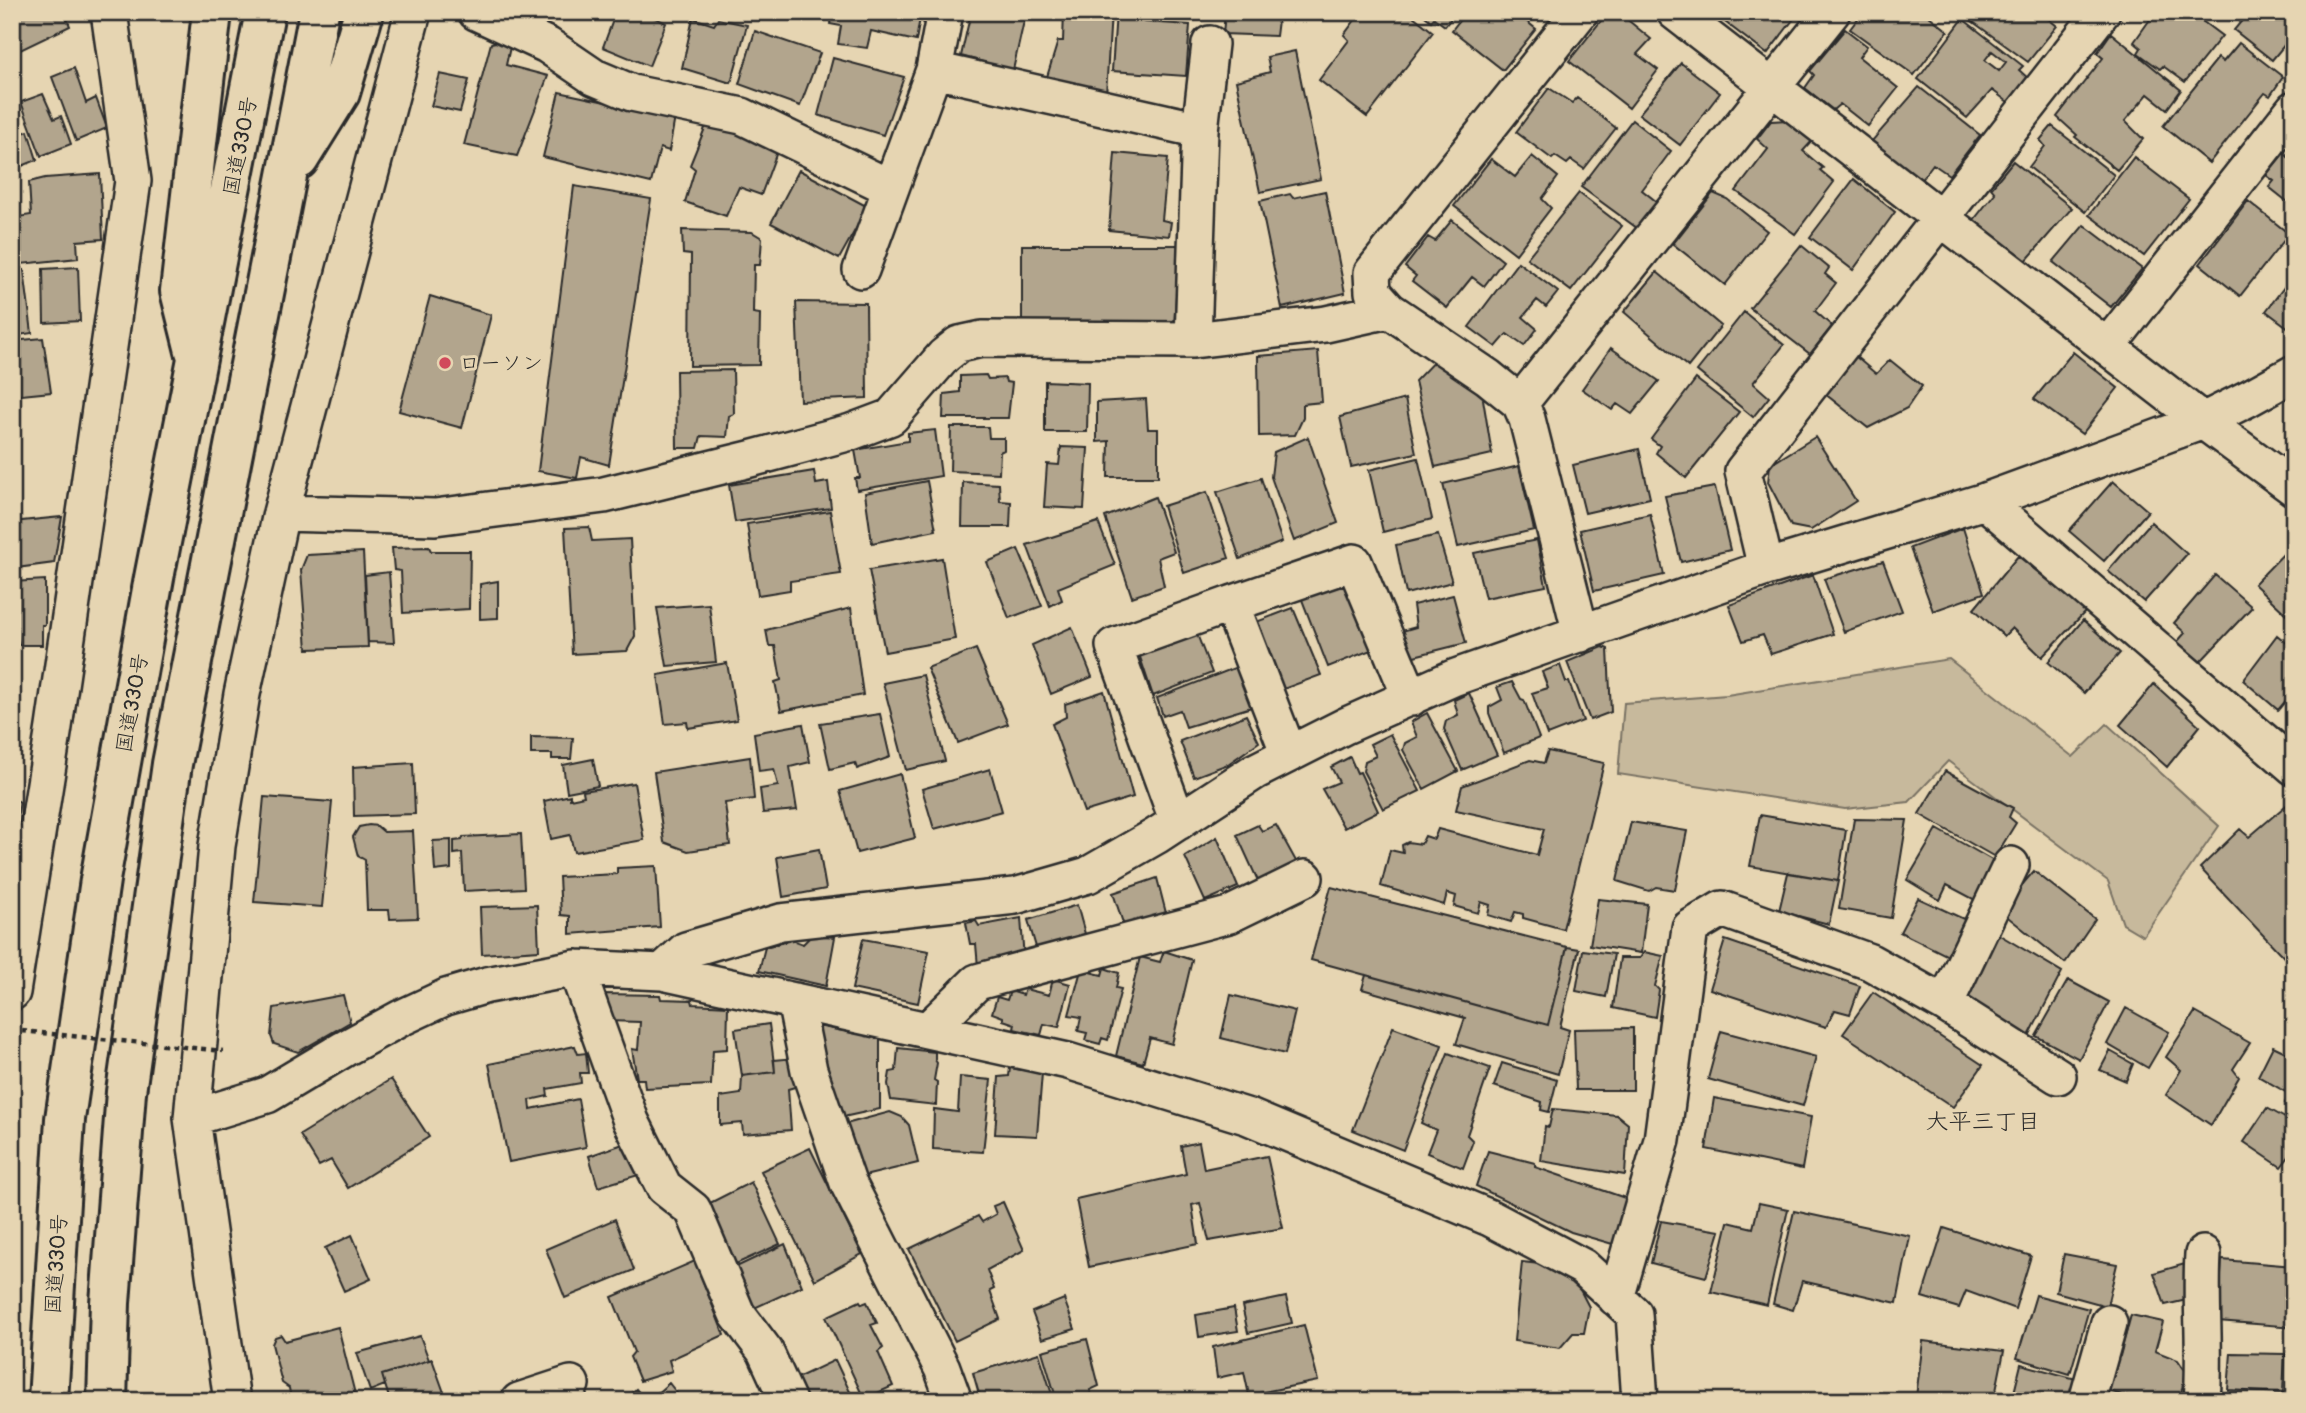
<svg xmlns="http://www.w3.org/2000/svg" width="2306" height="1413" font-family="Pangolin,'Klee One',sans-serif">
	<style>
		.green { fill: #c7b99c; stroke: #797264; stroke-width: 2 }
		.building { fill: #b2a58d; stroke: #2b2b2b; stroke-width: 2; fill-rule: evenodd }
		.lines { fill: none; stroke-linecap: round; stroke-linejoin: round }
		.minor-casing { stroke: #2b2b2b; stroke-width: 40 }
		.trunk-casing { stroke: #2b2b2b; stroke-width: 44 }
		.minor { stroke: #e6d5b2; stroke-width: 35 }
		.trunk { stroke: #e6d5b2; stroke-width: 38 }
		.path-bridge { stroke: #2b2b2b; stroke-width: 4.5; stroke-dasharray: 5 5; stroke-linecap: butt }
		.poi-dot { fill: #d1495b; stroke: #e6d5b2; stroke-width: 2.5 }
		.labels { text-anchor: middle; stroke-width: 6; stroke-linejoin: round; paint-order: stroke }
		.street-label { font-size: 21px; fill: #2b2b2b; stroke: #e6d5b2 }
		.poi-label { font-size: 21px; fill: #2b2b2b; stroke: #e6d5b2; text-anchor: start }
		.neighbourhood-label { font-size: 23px; fill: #2b2b2b; stroke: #e6d5b2 }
	</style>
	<rect width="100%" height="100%" fill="#e6d5b2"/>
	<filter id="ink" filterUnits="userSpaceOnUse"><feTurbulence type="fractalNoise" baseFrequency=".0143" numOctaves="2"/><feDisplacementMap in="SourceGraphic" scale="14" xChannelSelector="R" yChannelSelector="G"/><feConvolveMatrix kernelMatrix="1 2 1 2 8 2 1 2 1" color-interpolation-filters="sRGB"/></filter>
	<g filter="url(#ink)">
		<path class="green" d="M1949,659L2073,757L2107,724L2219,826L2143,936L2123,924L2108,881L1948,761L1909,802L1845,809L1618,774L1624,703L1727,695Z"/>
		<path class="building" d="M12,12H68L65,14L70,26L12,54Z
			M124,12H152L149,20L124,16Z
			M616,12H653L651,16L666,23L649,66L603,47Z
			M832,12H921L916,41L871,31L867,48L838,44L841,26L830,24Z
			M971,12H1026L1013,70L961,56Z
			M1064,12H1111L1106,94L1046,80L1058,41H1063Z
			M1116,12H1144L1145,22L1190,25L1186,76L1112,71Z
			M1225,12H1279L1276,36L1223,34Z
			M1361,12H1408L1433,32L1367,117L1319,80L1349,40L1344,35Z
			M1420,12H1456L1445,26L1434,18L1431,21Z
			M1466,12H1515L1536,29L1503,70L1452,30Z
			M1608,12H1618L1651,39L1637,54L1658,70L1629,108L1569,61Z
			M1719,12H1791L1796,16L1767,54L1717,16Z
			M1863,12H1924L1948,31L1914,75L1850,29Z
			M1968,12H2040L2057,26L2028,62L1965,16Z
			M2144,12H2190L2222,36L2185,82L2163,66L2160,69L2138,53L2141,48L2134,42L2151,18Z
			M2249,12H2294V44L2286,43L2272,60L2234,30Z
			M693,18L714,25L718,19L747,25L731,83L682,68Z
			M1963,19L2023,66L2019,70L2029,79L2008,102L1992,90L1967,118L1918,79ZM1992,51L2006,62L1999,71L1985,60Z
			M1845,29L1867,46L1859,57L1898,88L1868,126L1840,104L1833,110L1805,88L1814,75L1810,71Z
			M755,31L820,53L800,106L739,84Z
			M2111,33L2181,90L2167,109L2148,94L2125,121L2143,139L2117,170L2075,137L2077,135L2057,117L2103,58L2097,53Z
			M501,41L510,47L506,65L548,76L517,156L464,145L491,43Z
			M2239,43L2283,77L2270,96L2265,93L2209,163L2163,126L2218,58L2223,62Z
			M1295,51L1321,179L1260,192L1236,81L1270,72L1267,57Z
			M833,58L904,77L883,135L818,115Z
			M1681,63L1720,93L1680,145L1639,114Z
			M74,68L86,103L96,98L107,128L76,141L52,77Z
			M440,74L469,80L460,112L431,106Z
			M1919,87L1980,135L1949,175L1933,164L1920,181L1871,142Z
			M1549,88L1572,103L1577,98L1616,128L1584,169L1571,160L1567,164L1555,156L1552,159L1516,132Z
			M559,92L675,117L669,151L660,148L651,183L543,157Z
			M43,94L54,119L61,116L71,144L41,156L21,102Z
			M1632,120L1671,151L1642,190L1657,202L1637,228L1581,187Z
			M1788,120L1814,139L1803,151L1823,168L1820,170L1834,182L1795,234L1736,191L1768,149L1757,139L1771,121Z
			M12,121L18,135L28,131L37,160L12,170Z
			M707,123L778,149L761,195L739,187L726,216L685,202L695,169L690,165Z
			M2052,126L2114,175L2085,212L2029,167L2045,146L2040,140Z
			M1115,153L1168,158L1162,220L1171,222L1169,236L1109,230Z
			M2284,153L2291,160L2294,157V207L2269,187L2274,181L2266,175Z
			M1532,156L1558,177L1542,199L1551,208L1516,254L1454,206L1491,159L1515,177Z
			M2134,157L2189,199L2144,256L2089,215Z
			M2013,161L2072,208L2025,262L1973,221L1995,193L1991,188Z
			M799,170L868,207L839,259L771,223Z
			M100,174L103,239L77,241L78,258L21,264L18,217L31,215L29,182L45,178Z
			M1854,179L1895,212L1853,270L1810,237Z
			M574,186L651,199L609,465L581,457L577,478L538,471Z
			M1325,191L1345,293L1282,308L1260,201L1290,194L1293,198Z
			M1579,193L1622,226L1571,291L1527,258Z
			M1713,193L1727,199L1767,231L1725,285L1673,244Z
			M2248,201L2289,234L2240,296L2200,264Z
			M1452,220L1503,261L1484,286L1472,277L1447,308L1412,281L1416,276L1405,267L1428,237L1435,241Z
			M2084,225L2142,269L2111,307L2053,262Z
			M682,230L752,232L762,238L760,265H754L753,313L760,314L759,365L690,366L691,255L683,254Z
			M1022,245H1179L1174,328L1022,323Z
			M1801,245L1829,268L1825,274L1836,283L1815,311L1832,326L1810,354L1750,308Z
			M1518,262L1558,292L1546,307L1537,300L1523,317L1537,329L1524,346L1507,334L1496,347L1469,327Z
			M78,267L80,321L44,323L43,269Z
			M12,270H24L32,333L12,336Z
			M1657,272L1721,326L1688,367L1624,312Z
			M2294,274V332L2266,311Z
			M430,296L491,315L462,428L399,411Z
			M796,302L866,303L867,398L800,401Z
			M1744,312L1784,345L1753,383L1769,397L1753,417L1697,371Z
			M43,338L51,392L12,396V341Z
			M1611,348L1659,381L1632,414L1617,404L1612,410L1582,389Z
			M1318,351L1322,402L1303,404V418L1295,435L1259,436L1258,356Z
			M2073,352L2118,388L2082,434L2034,399Z
			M1441,354L1494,394L1483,399L1492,454L1435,467L1415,381Z
			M1855,356L1876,374L1890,360L1922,386L1907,408L1868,428L1824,393Z
			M733,370L734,414L729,416L727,437L701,436L698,448H677L676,371Z
			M986,375L988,379L1005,378L1006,382L1012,383L1008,418H943L944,394L960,392V376Z
			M1696,379L1739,412L1686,478L1656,453L1660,446L1651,439Z
			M1045,381L1088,383L1087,432H1045Z
			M1146,399L1148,429H1158V477H1108L1109,441L1097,442V402Z
			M1405,399L1416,453L1351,467L1340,417Z
			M951,427H988L989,438H1004V450L1000,452L999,473L950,471Z
			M935,430L941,476L857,490L855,478H860L855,450L908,441V433Z
			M1308,437L1338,523L1294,541L1271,477L1274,452Z
			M1815,437L1856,501L1811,530L1791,526L1768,482L1770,465Z
			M1061,447L1088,448L1084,509L1044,507L1047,464L1059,465Z
			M1639,449L1650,498L1585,513L1573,465Z
			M1418,458L1432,519L1383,532L1369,470Z
			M1519,466L1534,530L1458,547L1443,484Z
			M814,471L816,484L828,482L831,508L735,522L729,485Z
			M1261,478L1282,542L1240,559L1217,492Z
			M927,481L936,530L872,543L865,493Z
			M2113,481L2148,511L2104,561L2069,531Z
			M963,482L999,484L1000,501L1011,502L1010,527H962Z
			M1715,487L1730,550L1681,562L1665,496Z
			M1207,492L1229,558L1184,573L1163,506Z
			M1155,497L1174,552L1158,558L1164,586L1132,597L1105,517Z
			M830,511L841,574L790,581V590L758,595L747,524Z
			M1650,514L1664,575L1594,591L1580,530Z
			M62,517L54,563L17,568L15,576H12V522Z
			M1098,522L1115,565L1058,588L1062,600L1050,606L1027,545Z
			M2151,522L2187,554L2144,602L2108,571Z
			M589,527L592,541L630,539L635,636L627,651L572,654L565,528Z
			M1963,528L1984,593L1933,611L1910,548Z
			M1438,535L1452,582L1406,594L1396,545Z
			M1537,540L1546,586L1485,598L1474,553Z
			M2294,543V606L2286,614L2254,584Z
			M429,547L431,551H470L469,609L403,613L401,571L394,570L392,548Z
			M1018,549L1042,606L1009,618L987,562Z
			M363,552L368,647L307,649L301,570L307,555Z
			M2018,556L2086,611L2042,657L2012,628L2004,636L1974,609Z
			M942,558L955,639L885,652L869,570Z
			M1883,561L1902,611L1844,632L1824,579Z
			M389,572L394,643L368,642L365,575Z
			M1813,575L1833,634L1771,654L1763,635L1743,641L1729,605Z
			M2215,575L2252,607L2200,662L2177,642L2185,633L2174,623Z
			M45,580V625H42V645H19L16,628L12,629V582Z
			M498,581V618L480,619V584Z
			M1345,582L1371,650L1328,667L1301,597Z
			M1453,595L1466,643L1410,657L1402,631L1416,627L1413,605Z
			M709,604L716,662L667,666L657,608Z
			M851,608L863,695L781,711L775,682L781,680L775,646H769L766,630Z
			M1293,608L1321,675L1278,691L1251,624Z
			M2083,620L2120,653L2084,693L2048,662Z
			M1072,627L1092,677L1051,694L1032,645Z
			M1195,629L1212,673L1153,696L1138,651Z
			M2277,635L2294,649V691L2278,710L2243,680Z
			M1603,647L1608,649L1611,712L1590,720L1567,662Z
			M976,649L1008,724L958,743L927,668Z
			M727,663L737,720L688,728L687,722L665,724L658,675Z
			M1242,665L1258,705L1186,727L1180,710L1163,716L1157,698Z
			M1560,665L1566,682H1569L1583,721L1547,735L1532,693L1548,688L1542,672Z
			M923,675L945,761L906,770L883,683Z
			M1512,682L1521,699L1524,700L1539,738L1504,753L1489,713V707L1502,700L1497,687Z
			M2154,684L2200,726L2167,767L2120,725Z
			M1104,691L1133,797L1084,812L1052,724L1066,717L1065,704Z
			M1469,693L1497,755L1462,770L1444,729L1446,721L1458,715L1454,700Z
			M1427,713L1458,771L1424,789L1403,750L1405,743L1417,737L1411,722Z
			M880,714L890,757L857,769L855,763L830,769L820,723Z
			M1246,715L1259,742L1228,764L1194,777L1180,741Z
			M803,724L810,762L790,767L797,810L763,813L760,789L778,786L774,769L759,771L754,733Z
			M12,728L22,731L12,769Z
			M1390,734L1420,791L1383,809L1363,771L1365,761L1376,756L1370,744Z
			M531,737L573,738L571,759H552V754H531Z
			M1548,751L1604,763L1563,929L1523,918V914L1515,912L1511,922L1488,915L1490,905L1481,902L1478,913L1454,906L1456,896L1447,893L1444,905L1381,886L1390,850L1403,853L1402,845L1408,842L1421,844L1425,836L1434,839L1438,829L1537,855L1544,829L1456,810L1462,786L1530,760L1544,763Z
			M750,757L754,799L725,803L730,845L688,851L664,842L654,772Z
			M1350,757L1357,773L1360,772L1378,811L1344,828L1322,789L1339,782L1331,767Z
			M593,759L598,786L567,792L563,765Z
			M413,763L415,814L354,816L353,767Z
			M990,769L1002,811L934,829L922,789Z
			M1945,771L2013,808L2009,817L2016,823L1995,857L1919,814Z
			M900,774L915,838L857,853L840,791Z
			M634,783L644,840L574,852L570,835L551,839L544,801L570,795V799L584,796L583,791Z
			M264,797L332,802L322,907L254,902Z
			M12,798L20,802L15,830L12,829Z
			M2291,801L2294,804V968L2200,868L2240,829L2249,837Z
			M1760,815L1846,830L1838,881L1750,866Z
			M1854,819L1907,820L1891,918L1839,909Z
			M1631,822L1687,831L1675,890L1656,887L1649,891L1617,881Z
			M369,825L377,826L384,832L413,831L418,918L390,919L389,910H367L365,860L358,856L353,837L359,827Z
			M1258,825L1262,831L1276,825L1297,863L1258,881L1237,835Z
			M1937,829L1999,864L1975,900L1947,885L1940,900L1907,880Z
			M521,834L524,888L464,891L462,853L454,854V841L462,840L463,837Z
			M1217,837L1238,887L1205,901L1185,857Z
			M451,840V869L435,871L433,841Z
			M819,849L826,889L783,897L777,857Z
			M656,866L660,927L570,934V916L561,915L559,877L617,874V868Z
			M2034,871L2095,919L2065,963L2004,914L2009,900Z
			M1788,873L1838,881L1829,924L1779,911Z
			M1157,878L1167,917L1125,929L1113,893Z
			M1331,887L1567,947L1548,1025L1311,960Z
			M1918,898L1968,921L1952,958L1900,932Z
			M1598,899L1647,904L1641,953L1590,945Z
			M537,905L539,950L482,954L480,907Z
			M1077,905L1087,941L1038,954L1028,920Z
			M1021,918L1024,960L978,967L976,944H970L966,923L976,921L979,926Z
			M1998,934L2062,972L2027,1040L1962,1001Z
			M812,935L835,937L826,986L759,971L765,947L792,940L803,944Z
			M863,939L929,951L918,1003L852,989Z
			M1725,940L1860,986L1850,1014L1835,1010L1826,1027L1710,989Z
			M1567,947L1579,949L1560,1027L1569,1030L1558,1074L1456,1044L1465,1018L1362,989L1366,975L1548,1025Z
			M1583,950L1614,954L1606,997L1576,991Z
			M1164,951L1192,960L1172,1044L1150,1038L1143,1063L1116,1056L1140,957L1160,962Z
			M1644,952L1663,956L1655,986L1659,990L1655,1017L1613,1008L1620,958H1640Z
			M1104,968L1119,973L1116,988L1121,989L1108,1040L1102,1038L1100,1044L1085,1040L1087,1033L1078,1031L1081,1017L1069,1015L1081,970L1102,975Z
			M1053,979L1070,984L1059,1027L1044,1024L1041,1035L1014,1029L1015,1024L1003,1020V1017L992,1013L997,997L1007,1000L1010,991L1023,995L1025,989L1049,995Z
			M2068,980L2109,1002L2079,1059L2036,1036Z
			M1873,992L1983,1065L1953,1107L1843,1034Z
			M602,994L660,995L661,999L692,1000L693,1004L728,1006L727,1049L713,1050L711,1085L645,1088L644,1079H637L632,1049L638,1050L640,1022L608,1021Z
			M343,995L350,1022L298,1052L274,1044L271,1036L274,1008Z
			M1231,995L1295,1011L1285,1054L1221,1038Z
			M2126,1008L2169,1032L2148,1068L2107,1044Z
			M2195,1012L2250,1043L2233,1069L2239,1077L2211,1125L2166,1095L2181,1070L2166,1057Z
			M769,1024L775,1072L742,1076L735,1029Z
			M807,1024L880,1038V1109L843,1117Z
			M1393,1027L1442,1045L1403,1150L1353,1130Z
			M1633,1028V1090H1576L1574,1029Z
			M1721,1031L1816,1057L1803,1106L1708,1079Z
			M575,1046L578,1054L586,1053L588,1073H580L581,1083L547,1089L548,1096L530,1100L531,1109L578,1099L586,1147L509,1162L489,1064Z
			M2273,1046L2294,1056V1107L2285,1103L2289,1094L2258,1076Z
			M898,1048L935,1052V1060L937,1063L934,1080L937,1082L936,1105L891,1100L888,1084L890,1072L896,1071Z
			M2110,1051L2133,1064L2126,1081L2100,1070Z
			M1448,1053L1490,1068L1467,1135L1473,1141L1463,1168L1427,1153L1436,1130L1421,1123Z
			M795,1058L798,1086L788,1089L791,1130L743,1134L742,1123L720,1125V1097L741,1094L742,1076L775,1072L774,1060Z
			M1502,1063L1557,1080L1549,1112L1541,1110L1542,1102L1494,1086Z
			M1010,1068L1042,1073L1037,1136L995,1134L999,1077L1009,1076Z
			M960,1077L991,1080L983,1152L933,1149L934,1109L958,1112Z
			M391,1079L429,1137L348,1188L331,1160L319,1166L300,1135Z
			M1714,1098L1811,1117L1802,1169L1706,1149Z
			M2267,1108L2294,1123V1150L2281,1167L2244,1142Z
			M1553,1109L1617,1115L1628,1124L1625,1175L1541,1161L1545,1126L1549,1127Z
			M890,1112L902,1117L909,1125L918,1163L860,1177L842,1125Z
			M1199,1142L1204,1169L1267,1156L1283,1228L1209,1241L1200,1203L1192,1205L1198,1244L1089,1267L1076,1199L1186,1174L1181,1146Z
			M623,1144L642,1174L598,1187L589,1156Z
			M810,1148L862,1254L815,1280L761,1171Z
			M1488,1151L1535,1163V1167L1628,1199L1616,1245L1571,1232L1476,1186Z
			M751,1182L780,1244L736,1264L708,1204Z
			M1003,1202L1024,1250L987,1270L994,1289L990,1291L1000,1319L955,1341L909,1249L978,1216L982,1222L996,1214L993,1206Z
			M1759,1203L1788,1209L1767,1305L1711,1292L1728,1222L1753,1228Z
			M1794,1211L1910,1236L1897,1303L1802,1281L1793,1310L1773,1304Z
			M615,1219L634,1270L565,1298L546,1249Z
			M1661,1221L1720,1231L1706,1277L1651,1263Z
			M1944,1228L2031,1256L2015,1309L1966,1291L1959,1308L1922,1297Z
			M352,1235L371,1279L344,1291L325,1248Z
			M785,1244L802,1286L750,1310L732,1269Z
			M2064,1254L2117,1264L2107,1306L2056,1292Z
			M2222,1260L2294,1266V1327L2218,1321Z
			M695,1261L724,1335L669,1360L672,1371L640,1381L630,1357L634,1352L612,1297Z
			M1522,1262L1549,1265L1576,1282L1589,1307L1584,1333H1573L1560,1348L1514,1341Z
			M2188,1263L2191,1299L2165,1305L2154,1273Z
			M2036,1295L2089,1309L2070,1374L2017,1358Z
			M1286,1297L1292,1323L1248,1333L1242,1306Z
			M1064,1299L1075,1329L1042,1339L1032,1312Z
			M860,1301L862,1304L867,1302L877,1323L871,1325L883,1348L878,1352L893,1386L864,1399L826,1317Z
			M1234,1308L1238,1331L1199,1337L1196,1315Z
			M2131,1315L2163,1322L2155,1351L2178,1360L2186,1372L2179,1401H2141L2106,1390L2113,1354L2120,1356Z
			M1304,1325L1318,1381L1249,1395L1244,1372L1217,1378L1213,1347Z
			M338,1327L356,1398L347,1401H287L291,1399L289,1388L282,1383L272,1344L275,1337L281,1335L285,1341Z
			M420,1336L429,1360L382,1375L385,1385L370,1391L357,1353Z
			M1087,1339L1099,1386L1090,1390L1092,1397L1080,1401H1057L1042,1351Z
			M1923,1341L2004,1351L1994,1401L1954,1392L1951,1401H1925L1916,1397Z
			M1039,1353L1054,1401H981L973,1373Z
			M2231,1353L2285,1354L2283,1393L2228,1390Z
			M432,1359L447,1401H390L382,1375Z
			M835,1360L852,1396L843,1401H806L795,1379Z
			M2021,1364L2076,1379L2070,1401H2012Z
			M669,1383L683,1401H648Z
			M636,1389L646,1401H622Z"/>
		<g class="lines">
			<defs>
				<path id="minor" d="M476,12L547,45L594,77L632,93L742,116L891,188
					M1580,12L1372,273L1373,292L1389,310L1488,377L1520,403L1527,419L1581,634
					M1675,12L2203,421L2294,488
					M934,70L1200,130
					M861,270L934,70L945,12
					M1193,340L1200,130L1210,44
					M2107,347L2294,109
					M1520,403L1832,12
					M1985,501L2294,767
					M281,513L435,517L604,495L750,459L851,432L891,417L944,356L959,344L982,339L1193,340L1326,324L1389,310
					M1766,568L1743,471L2102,12
					M1289,754L1231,604L1354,562L1411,698
					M1178,822L1114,646L1231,604
					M576,968L631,1121L664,1187L693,1210L737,1314L765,1351L788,1401
					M662,972L686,950L781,922L1015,896L1088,875L1156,836L1254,772L1345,726L1453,678L1766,568L1985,501L2203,421L2249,398L2294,373
					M12,992L54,727L133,181L109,12
					M795,1001L809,1070L848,1183L942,1368L954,1401
					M1945,1004L2011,865
					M928,1030L977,982L1229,915L1305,878
					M192,1118L267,1095L344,1049L401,1018L446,997L487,985L576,968L662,972L1068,1061L1249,1117L1490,1218L1583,1267L1634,1314L1640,1401
					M1616,1298L1662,1140L1690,928L1722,909L1870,962L1945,1004L2058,1076
					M232,1401L192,1118L217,846L242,694L281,513L413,12
					M519,1401L571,1384
					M2087,1401L2109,1323
					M2202,1401C2206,1352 2200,1303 2203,1254"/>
				<path id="trunk" d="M299,159L340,93L364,12
					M195,351L180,291L212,12
					M48,1401L65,1119L100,880L154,578L265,12
					M107,1401L110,1303L126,1092L172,764L319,12"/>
			</defs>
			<use href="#minor" class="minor-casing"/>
			<use href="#trunk" class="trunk-casing"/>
			<use href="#minor" class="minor"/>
			<use href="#trunk" class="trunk"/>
			<path class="path-bridge" d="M12,1030L223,1051"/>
		</g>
	</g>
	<circle class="poi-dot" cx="445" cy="363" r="7"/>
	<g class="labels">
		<g class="street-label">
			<text transform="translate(240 146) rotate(-79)" y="7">国道330号</text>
			<text transform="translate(132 703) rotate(-80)" y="7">国道330号</text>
			<text transform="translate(56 1264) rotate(-86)" y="7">国道330号</text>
		</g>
		<g class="poi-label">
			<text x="459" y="370">ローソン</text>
		</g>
		<g class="neighbourhood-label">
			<text x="1983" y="1129">大平三丁目</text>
		</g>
	</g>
	<rect width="2306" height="1413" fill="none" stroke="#e6d5b2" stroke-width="42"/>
	<rect x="21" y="21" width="2264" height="1371" fill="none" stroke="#2b2b2b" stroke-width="2.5" filter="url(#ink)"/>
</svg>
